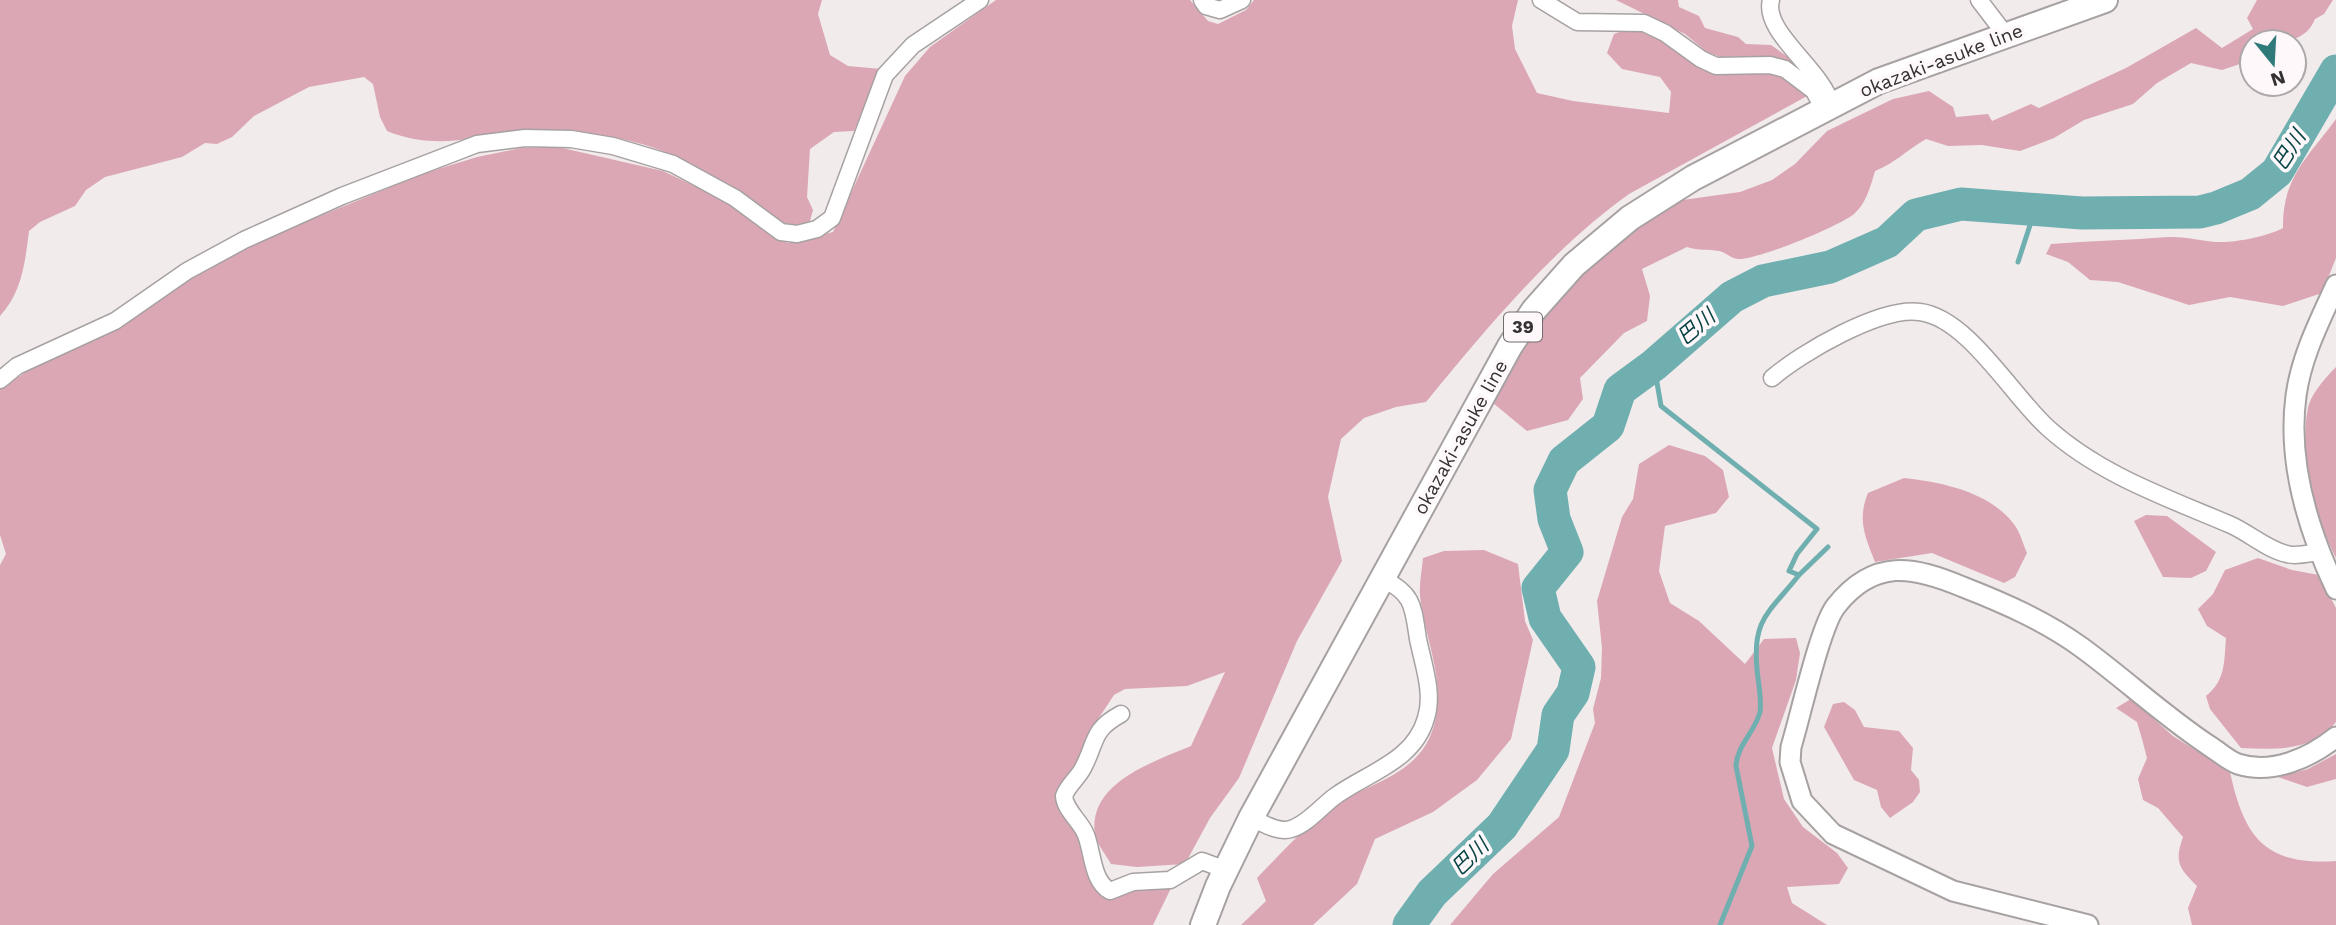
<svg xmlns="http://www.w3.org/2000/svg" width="2336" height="925" font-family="'Work Sans','Noto Sans JP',sans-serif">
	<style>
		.forest { fill: #dba7b5 }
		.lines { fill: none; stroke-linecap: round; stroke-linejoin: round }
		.stream { stroke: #70afb0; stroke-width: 5 }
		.river { stroke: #70afb0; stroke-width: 33 }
		.minor-casing { stroke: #a7a1a2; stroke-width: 19 }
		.tertiary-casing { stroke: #a7a1a2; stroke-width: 23 }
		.primary-casing { stroke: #a7a1a2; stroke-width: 28 }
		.minor { stroke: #fff; stroke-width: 16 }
		.tertiary { stroke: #fff; stroke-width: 19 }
		.primary { stroke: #fff; stroke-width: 24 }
		.labels { text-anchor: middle; stroke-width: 7; stroke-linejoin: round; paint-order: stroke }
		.shield { fill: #fff8fa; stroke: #706d6d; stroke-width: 2 }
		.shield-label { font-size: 18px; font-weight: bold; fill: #333131 }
		.street-label { font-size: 19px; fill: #333131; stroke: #fff8fa }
		.water-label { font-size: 21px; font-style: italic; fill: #084446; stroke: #fff8fa }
	</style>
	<rect width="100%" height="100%" fill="#f2ebec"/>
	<path class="forest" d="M0,0H822L818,14L830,55L848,66L881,69L854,131L834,132L810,149L807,197L813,210L810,221L797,225L784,223C748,199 710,171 670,154C638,140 585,130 550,130C490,129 446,155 387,131L380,117L373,84L364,77L309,87L254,116L232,137L217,144L205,143L182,157L105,177L86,190L75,206L40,222L29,231C25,263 22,292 0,316Z
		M996,0H1190L1208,21L1218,24L1246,10L1254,0H1518L1512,26L1515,49L1537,93L1573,101L1669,113L1671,92L1660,77L1622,69L1607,53L1614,34L1636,26L1656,33L1694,59L1781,70L1809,95L1629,194C1552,249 1486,329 1426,402L1396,407L1364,418L1341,439L1328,497L1342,561L1297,641L1239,778L1210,818L1185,864L1137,867L1111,864C1106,855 1097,844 1095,835C1087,783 1153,762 1191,746L1225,672L1187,686L1125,689L1114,695L1087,736L1082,757L1060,785L1059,799L1077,830L1095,882L1128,889L1173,884L1153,925H0V565L6,554L0,535V389L55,353L252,244L422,174L477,157L521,148L558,147L663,171L730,203L773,236L788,243L833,232L905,76L930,47Z
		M1616,0H1678L1679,7L1699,16L1705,28L1738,37L1746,44L1771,45L1791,59L1794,65L1768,56L1720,57L1707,52L1685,34Z
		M2257,0H2333L2324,14L2315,19C2305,45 2276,42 2252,42V60L2222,70L2191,63L2157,83L2133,104L2084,120L2054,138L2020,151L1982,145L1948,146L1926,139C1907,150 1895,163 1875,171C1871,185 1866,204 1854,214C1838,227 1757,260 1738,259C1731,259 1726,252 1719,251C1708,249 1699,251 1687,247L1642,269L1650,296L1647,321L1624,333L1580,378L1583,399L1568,420L1527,431L1493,403L1545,308L1583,256L1668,202L1740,192L1772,180L1795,164L1827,131L1893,99L1929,91L1953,107L1956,117L1988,114L1992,121L2031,104L2039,108L2126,68L2196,28L2222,48L2253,29L2247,18Z
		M2336,119V258L2322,293L2283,306L2230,297L2189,305L2118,282L2090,280L2068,262L2046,254L2051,244C2090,241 2129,240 2168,237C2186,236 2204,242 2221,242C2239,242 2268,236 2283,228C2282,178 2308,157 2336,119Z
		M2336,367V558C2316,521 2299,449 2308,408C2311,394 2326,377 2336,367Z
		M1669,445L1705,456L1723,470L1729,497L1716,513L1665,526L1659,571L1670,603L1699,621L1745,664L1764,639L1796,638L1800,653L1796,680L1772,748L1784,799L1803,827L1837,853L1848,868L1839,884L1787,887L1792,903L1827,925H1450L1493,874L1559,817L1595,723L1593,709L1601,678L1602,648L1597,601L1622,517L1633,499L1639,464Z
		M1904,478C1942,482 1989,492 2013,523C2020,531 2023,544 2027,553L2015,577L2004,583L1932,553L1875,562C1865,536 1857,520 1868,493Z
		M2146,515L2167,516L2216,552L2206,571L2191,578L2163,577L2134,521Z
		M1484,550L1518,564L1525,621L1533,640L1511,739L1477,780L1433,812L1375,839L1357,884L1313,925H1241L1266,901L1257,878C1281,853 1303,829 1331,808C1371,780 1425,776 1436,717C1444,675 1424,636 1420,595C1419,583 1422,570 1423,558L1444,551Z
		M2258,558L2292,570L2319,575L2336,608V722C2314,751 2275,750 2241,748L2210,709L2206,696C2226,680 2224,661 2226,638L2207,626L2198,609L2213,594L2225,570Z
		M2131,699L2173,736L2230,772C2244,837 2265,866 2336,861V925H2192L2188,908L2197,886C2179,868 2174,862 2183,837L2158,808L2143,800L2138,779L2147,758L2142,739L2137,722L2116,708Z
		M1844,702L1855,710L1864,727L1899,731L1913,748L1911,770L1919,780L1920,792L1913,802L1890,818L1881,807L1877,790L1854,780L1824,727L1833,704Z
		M2336,754V779L2307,787L2278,777L2308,769Z"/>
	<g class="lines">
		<path class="stream" d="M2018,262L2035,210
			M1654,365L1661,406L1817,529L1797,554L1789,571L1799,575C1770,612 1752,618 1757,669C1758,682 1762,699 1760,712C1755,732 1737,745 1736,766L1752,846L1720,925
			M1799,575L1828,547"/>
		<path class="river" d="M1409,925L1432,893L1502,826L1553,750L1558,715L1573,693L1579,667L1545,618L1538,588L1567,552L1554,519L1550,490L1564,461L1608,426L1620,390L1654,365L1732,297L1763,281L1830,267L1887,242L1916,215L1961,204L2082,213L2200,212L2216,208L2250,194L2277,172L2336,71"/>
		<defs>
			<path id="minor" d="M1202,0L1206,6L1220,10L1242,0
				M1541,0L1577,22L1644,23L1665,33L1701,59L1716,66L1770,65L1785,69L1814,91L1824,110
				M1771,0C1762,32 1822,69 1832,106
				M1979,0L2005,34
				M1772,378C1801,353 1881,306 1920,312C1968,318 2013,397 2048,428C2100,475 2168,498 2231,525C2249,533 2268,550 2287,554C2296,557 2310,553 2319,552
				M0,380L17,366L115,321L187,271L244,240L342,196L477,144L525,138L571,139L613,146L673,164L735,198L781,232L797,234L817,229L832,218L885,75L913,45L980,0
				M1121,714C1091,730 1097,742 1083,768C1078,778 1068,785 1064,796C1065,811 1081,821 1086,835C1093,853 1092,881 1110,891L1133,882L1170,880L1202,861L1226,870
				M1251,818C1263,823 1278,833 1291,829C1306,825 1322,806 1334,797C1366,773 1414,762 1426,718C1434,693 1423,664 1418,639C1413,607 1414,594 1383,579"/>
			<path id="tertiary" d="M2336,285C2320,320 2301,357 2296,396C2287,463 2308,530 2336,589
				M2088,925L1953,891L1833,834L1802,801L1790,762L1791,747C1800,718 1820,626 1836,606C1874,558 1913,566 1963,587C2004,603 2045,621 2081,647C2125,679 2165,717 2211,747C2219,752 2229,761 2238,764C2272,775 2310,758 2336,737"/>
			<path id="primary" d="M1203,925L1218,886L1251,818L1510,346L1534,310L1574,265L1630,218L1693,178L1879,81L2105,0"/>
		</defs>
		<use href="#minor" class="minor-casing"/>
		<use href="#tertiary" class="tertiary-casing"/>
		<use href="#primary" class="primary-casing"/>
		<use href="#minor" class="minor"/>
		<use href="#tertiary" class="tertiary"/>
		<use href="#primary" class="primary"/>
	</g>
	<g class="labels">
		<rect class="shield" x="1504" y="312.5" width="38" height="29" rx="5"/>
		<g class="shield-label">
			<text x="1523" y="333">39</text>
		</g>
		<g class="street-label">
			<text transform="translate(1941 60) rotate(-21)" y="7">okazaki-asuke line</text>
			<text transform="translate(1460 437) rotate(-61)" y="7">okazaki-asuke line</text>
		</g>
		<g class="water-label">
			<text transform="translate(2289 150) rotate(-57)" y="7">巴川</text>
			<text transform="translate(1696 327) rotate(-40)" y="7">巴川</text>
			<text transform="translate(1470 857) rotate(-44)" y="7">巴川</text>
		</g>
	</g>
	<g transform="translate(2273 63) rotate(162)"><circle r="33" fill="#fff8fa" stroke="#ada8aa" stroke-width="2"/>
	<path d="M0-5L12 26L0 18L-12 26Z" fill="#307a7c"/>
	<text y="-10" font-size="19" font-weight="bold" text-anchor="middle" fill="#333131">N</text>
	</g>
</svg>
